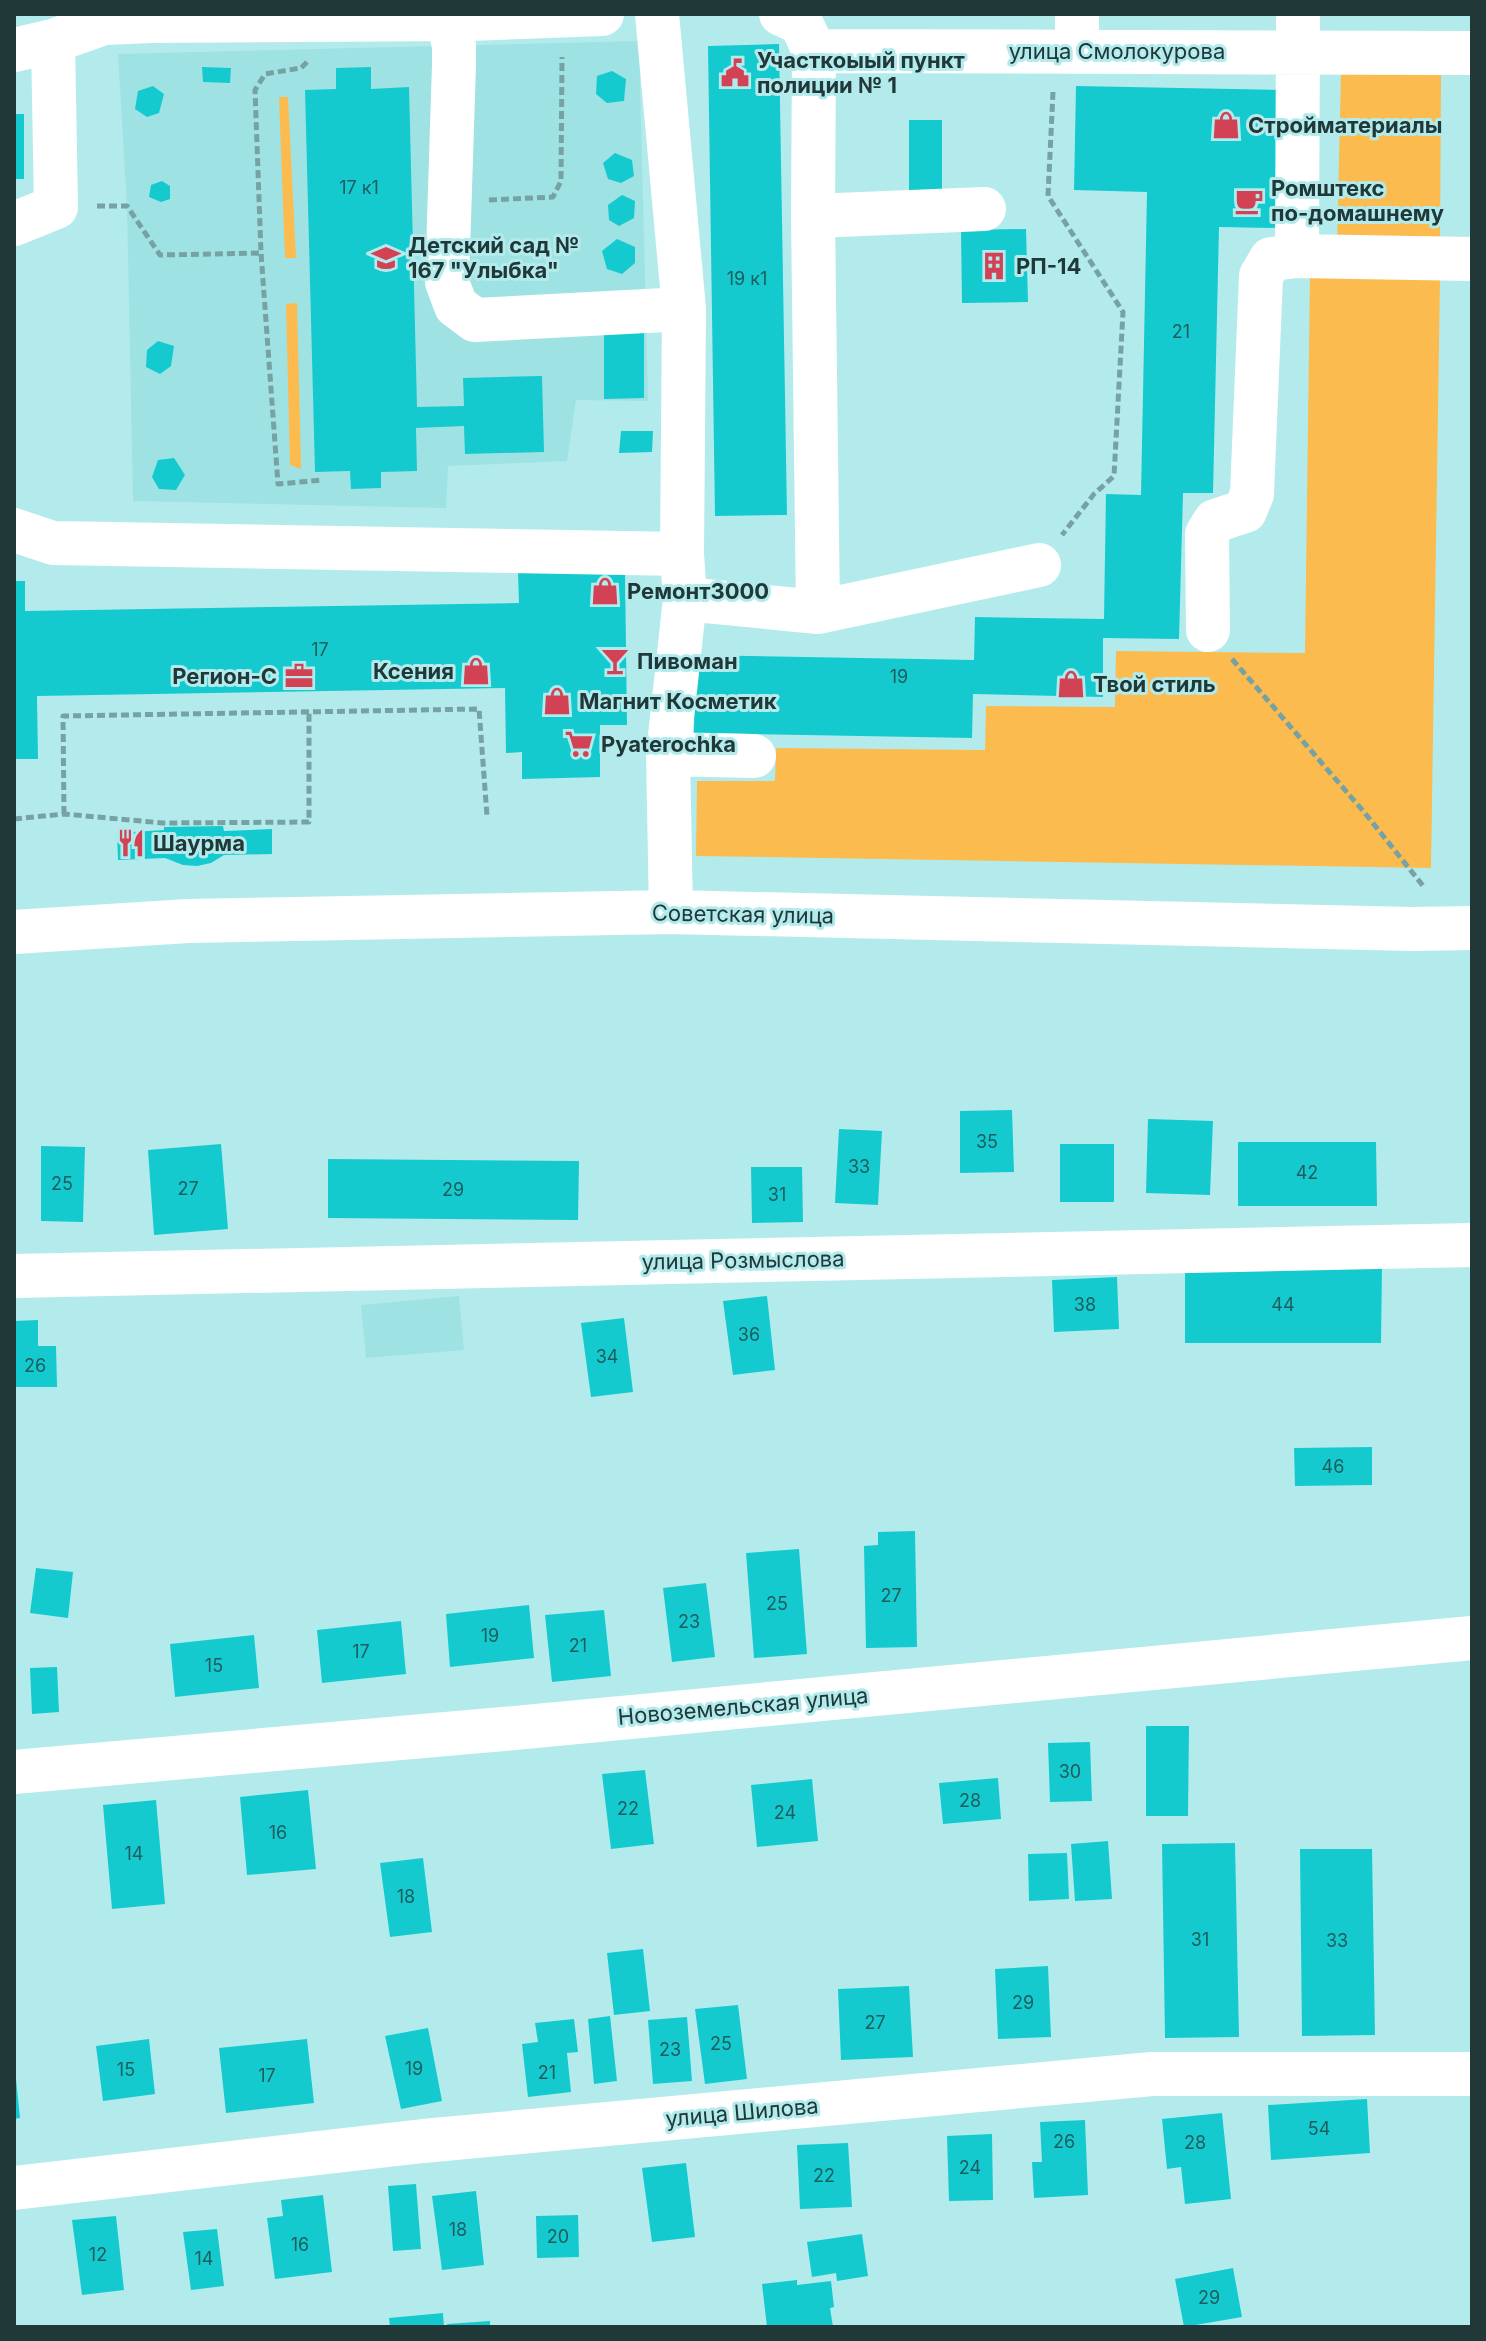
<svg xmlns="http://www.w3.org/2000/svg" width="1486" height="2341" font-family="Inter,sans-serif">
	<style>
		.built { fill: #9fe2e3 }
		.green { fill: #fcbb4e }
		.building { fill: #14cace }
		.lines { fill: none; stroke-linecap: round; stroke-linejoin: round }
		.path { stroke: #77a2a3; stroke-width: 5; stroke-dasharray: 8 4; stroke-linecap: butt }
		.minor { stroke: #fff; stroke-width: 44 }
		.major { stroke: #fff; stroke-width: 44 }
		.labels { text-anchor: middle; stroke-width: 6; stroke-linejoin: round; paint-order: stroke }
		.number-label { font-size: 18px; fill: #1e5c5e }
		.street-label { font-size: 22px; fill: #213839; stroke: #b3ebec }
		.poi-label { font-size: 22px; font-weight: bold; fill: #213839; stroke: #b3ebec; text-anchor: start }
	</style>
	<rect width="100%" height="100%" fill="#b3ebec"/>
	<path class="built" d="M639,41L648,401L576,400L567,461L448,466L446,508L133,501L127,206L118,54Z
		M459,1296L464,1350L366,1358L361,1305Z"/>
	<path class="green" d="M1341,74L1441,75L1440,249L1337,246Z
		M279,97H288L296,258H285Z
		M1310,274L1440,279L1431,868L696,856L697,781H775L776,748L985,750L986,706L1115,707L1116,651L1305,653Z
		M297,303L301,469L290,465L286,304Z"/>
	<path class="building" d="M779,44L787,515L715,516L708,46Z
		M202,67L231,68L230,83L203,82Z
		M371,67V89L409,87L417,407L464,406L463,378L542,376L544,452L465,454L464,426L416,428L417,471L381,472V488L351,489L350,471L315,472L305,90L336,89V68Z
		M612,71L626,79L624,101L607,103L596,94L597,76Z
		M153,86L164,94L159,113L147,117L135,109L138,91Z
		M1076,86L1282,90L1279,228L1219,227L1213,493H1183L1179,639L1103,638V697L973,694L972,738L694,733L695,655L974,660L975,617L1104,619L1106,494L1141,495L1147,192L1074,190Z
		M14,114H24V179H14Z
		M909,120H942V196H909Z
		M615,153L632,160L634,176L621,183L608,179L603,163Z
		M162,181L170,186V199L161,202L149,197L151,185Z
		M622,195L635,201L634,218L619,226L609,220L608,205Z
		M1026,229L1028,302L962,303L961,230Z
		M617,239L635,247V263L622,274L607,269L602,251Z
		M604,321H644V398L604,399Z
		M158,341L174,346L171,366L160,374L146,367L147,350Z
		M621,431H653L652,452L619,453Z
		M174,458L185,475L176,490L159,489L152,477L158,460Z
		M625,571L627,725H600V777L522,779V752L506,753L505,688L37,696L38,759H14V581H25V611L519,603L518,572Z
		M223,826L224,831L272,829V854L224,855L211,863L197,866L183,865L165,858L118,860L117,833L164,830V827Z
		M1012,1110L1014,1172L960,1173V1111Z
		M1148,1119L1213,1121L1210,1195L1146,1193Z
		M839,1129L882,1131L878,1205L835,1203Z
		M1238,1142H1376L1377,1206H1238Z
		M221,1144L228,1229L154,1235L148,1150Z
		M1060,1144H1114V1202H1060Z
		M41,1146L85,1147L83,1222L41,1221Z
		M328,1159L579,1161L578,1220L328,1218Z
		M751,1167H802L803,1222L752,1223Z
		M1185,1266L1382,1267L1381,1343H1185Z
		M1117,1277L1119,1329L1054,1332L1052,1280Z
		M767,1296L775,1370L733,1375L723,1301Z
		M624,1318L633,1392L591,1397L581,1323Z
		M38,1320V1346H56L57,1387H14V1321Z
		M1372,1447V1485L1295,1486L1294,1448Z
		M915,1531L917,1647L866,1648L864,1546L878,1545V1532Z
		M799,1549L807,1654L754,1658L746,1553Z
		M36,1568L73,1572L68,1618L30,1613Z
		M706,1583L715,1657L672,1662L663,1588Z
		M529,1605L534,1658L450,1667L446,1614Z
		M604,1610L611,1676L552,1682L545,1615Z
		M401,1621L406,1674L322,1683L317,1630Z
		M254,1635L259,1688L175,1697L170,1644Z
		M57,1667L59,1712L32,1714L30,1668Z
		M1146,1726H1189L1188,1816H1146Z
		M1090,1742L1092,1801L1050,1802L1048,1743Z
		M645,1770L654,1844L611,1849L602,1774Z
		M998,1778L1001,1819L943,1824L939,1783Z
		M812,1779L818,1841L757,1847L751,1785Z
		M308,1790L316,1869L247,1875L240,1797Z
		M156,1800L165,1904L112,1909L103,1805Z
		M1108,1841L1112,1899L1075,1901L1071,1844Z
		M1235,1843L1239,2037L1165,2038L1162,1844Z
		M1300,1849H1372L1375,2035L1302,2036Z
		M1067,1853L1069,1899L1029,1901L1028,1854Z
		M423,1858L432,1932L390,1937L380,1863Z
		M643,1949L650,2011L614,2015L607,1953Z
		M1048,1966L1051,2037L998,2039L995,1969Z
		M909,1986L913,2057L841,2060L838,1989Z
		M738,2005L747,2079L705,2084L695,2009Z
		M610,2016L617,2081L594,2084L588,2019Z
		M687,2017L692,2081L653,2084L648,2020Z
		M574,2019L578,2052L567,2053L571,2092L528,2097L522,2044L538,2042L535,2023Z
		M428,2028L442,2101L401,2109L385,2036Z
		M149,2039L155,2094L103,2101L96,2046Z
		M307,2039L314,2103L226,2113L219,2048Z
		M14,2079H16L20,2118L14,2119Z
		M1367,2099L1370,2153L1271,2160L1268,2105Z
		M1222,2113L1231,2199L1185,2204L1181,2167L1167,2169L1162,2119Z
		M1085,2120L1088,2195L1034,2198L1032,2162H1042L1040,2122Z
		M992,2134L993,2200L949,2201L947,2136Z
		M848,2143L852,2207L800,2209L797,2145Z
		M686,2163L695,2237L652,2242L642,2168Z
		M416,2184L421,2249L393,2251L388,2186Z
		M476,2191L484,2265L442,2270L432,2196Z
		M323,2195L332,2272L275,2279L267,2218L283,2216L281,2200Z
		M578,2215L579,2257L537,2258L536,2216Z
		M116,2216L124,2290L82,2295L72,2220Z
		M217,2229L224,2286L191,2290L183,2232Z
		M862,2234L868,2276L837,2281L836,2273L812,2277L807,2242Z
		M1233,2268L1242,2317L1184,2327L1175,2279Z
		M797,2280V2285L831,2281L834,2307L830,2308L833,2327H767L762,2284Z
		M443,2313L444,2327H390L389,2318Z
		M490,2321V2327H448L447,2324Z"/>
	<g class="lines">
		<path class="path" d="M307,62L301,68L265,74L255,90L261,253L278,484L323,480
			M1053,92L1048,196L1123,312L1114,476L1094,494L1062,535
			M489,200L553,197L561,181L562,57
			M97,206H127L160,255L261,253
			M1232,659L1364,812L1424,887
			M64,814L63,716L479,709L487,816
			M14,819L64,814L163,823L309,822V712"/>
		<path class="minor" d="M657,14L684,309L682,554L685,599L668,754L671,912
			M781,14L801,23L814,51L813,216L818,612
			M448,19L454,46V65L447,282L456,306L475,320L684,309
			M14,50L53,41L104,23L151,21L469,19L602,14
			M814,51L1472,53
			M1077,51V14
			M813,216L984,209
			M14,224L56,207L53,41
			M1297,256L1472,259
			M14,530L53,543L682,554
			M685,599L818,612L1039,565
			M1208,630L1207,534L1215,521L1245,511L1252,494L1261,276L1271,259L1297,256L1298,14
			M668,754L754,756
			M14,1276L1472,1245
			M14,1772L503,1729L1472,1638
			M14,2188L423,2141L1152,2074H1472"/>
		<path class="major" d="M14,932L188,921L671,912L1412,929L1472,928"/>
	</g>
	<defs>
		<symbol id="civic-bare" viewBox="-9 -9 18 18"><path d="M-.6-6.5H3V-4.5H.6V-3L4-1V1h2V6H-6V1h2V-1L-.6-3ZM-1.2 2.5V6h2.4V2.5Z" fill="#d24154" stroke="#b3ebec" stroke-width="2.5" paint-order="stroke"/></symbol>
		<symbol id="shop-bare" viewBox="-9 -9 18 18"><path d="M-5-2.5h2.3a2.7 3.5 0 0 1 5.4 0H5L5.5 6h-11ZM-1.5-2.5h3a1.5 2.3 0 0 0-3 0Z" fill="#d24154" stroke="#b3ebec" stroke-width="2.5" paint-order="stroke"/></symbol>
		<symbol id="cafe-bare" viewBox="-9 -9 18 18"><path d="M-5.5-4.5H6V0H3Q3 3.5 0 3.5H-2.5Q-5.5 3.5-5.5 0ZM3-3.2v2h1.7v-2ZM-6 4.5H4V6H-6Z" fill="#d24154" stroke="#b3ebec" stroke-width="2.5" paint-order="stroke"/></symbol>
		<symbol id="school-bare" viewBox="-9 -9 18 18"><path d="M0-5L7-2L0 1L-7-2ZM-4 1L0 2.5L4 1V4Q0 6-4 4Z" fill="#d24154" stroke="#b3ebec" stroke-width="2.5" paint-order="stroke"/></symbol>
		<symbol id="building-bare" viewBox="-9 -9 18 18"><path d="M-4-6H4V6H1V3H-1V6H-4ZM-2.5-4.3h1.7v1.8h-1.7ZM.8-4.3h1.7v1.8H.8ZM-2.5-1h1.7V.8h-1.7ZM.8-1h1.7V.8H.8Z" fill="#d24154" stroke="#b3ebec" stroke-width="2.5" paint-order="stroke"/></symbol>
		<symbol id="bar-bare" viewBox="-9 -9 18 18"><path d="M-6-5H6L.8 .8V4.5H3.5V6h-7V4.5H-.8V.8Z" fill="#d24154" stroke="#b3ebec" stroke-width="2.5" paint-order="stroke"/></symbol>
		<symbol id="office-bare" viewBox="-9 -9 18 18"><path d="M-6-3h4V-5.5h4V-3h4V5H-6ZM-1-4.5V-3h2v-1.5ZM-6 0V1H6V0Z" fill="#d24154" stroke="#b3ebec" stroke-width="2.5" paint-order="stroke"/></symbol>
		<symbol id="supermarket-bare" viewBox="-9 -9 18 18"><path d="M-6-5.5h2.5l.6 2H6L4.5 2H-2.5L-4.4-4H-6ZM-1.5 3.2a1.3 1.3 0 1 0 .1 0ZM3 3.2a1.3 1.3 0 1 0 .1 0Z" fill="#d24154" stroke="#b3ebec" stroke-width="2.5" paint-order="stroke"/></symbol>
		<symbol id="restaurant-bare" viewBox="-9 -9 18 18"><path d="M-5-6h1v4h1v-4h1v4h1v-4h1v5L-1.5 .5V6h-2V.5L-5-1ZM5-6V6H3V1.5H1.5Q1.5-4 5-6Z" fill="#d24154" stroke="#b3ebec" stroke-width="2.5" paint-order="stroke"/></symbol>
	</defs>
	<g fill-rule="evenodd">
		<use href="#civic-bare" x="715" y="53" width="40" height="40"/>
		<use href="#shop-bare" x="1206" y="105" width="40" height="40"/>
		<use href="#cafe-bare" x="1229" y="181" width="40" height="40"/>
		<use href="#school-bare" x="366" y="238" width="40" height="40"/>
		<use href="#building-bare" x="974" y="246" width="40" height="40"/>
		<use href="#shop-bare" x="585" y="571" width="40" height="40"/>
		<use href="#bar-bare" x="595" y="641" width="40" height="40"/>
		<use href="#shop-bare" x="456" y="651" width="40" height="40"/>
		<use href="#office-bare" x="279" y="656" width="40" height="40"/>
		<use href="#shop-bare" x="1051" y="664" width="40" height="40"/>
		<use href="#shop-bare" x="537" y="681" width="40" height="40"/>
		<use href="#supermarket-bare" x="559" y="724" width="40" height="40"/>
		<use href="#restaurant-bare" x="111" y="823" width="40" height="40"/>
	</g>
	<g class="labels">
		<g class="number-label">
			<text x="359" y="194">17 к1</text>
			<text x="747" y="285">19 к1</text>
			<text x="1181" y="338">21</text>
			<text x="320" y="656">17</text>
			<text x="899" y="683">19</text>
			<text x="987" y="1148">35</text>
			<text x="859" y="1173">33</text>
			<text x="1307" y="1179">42</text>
			<text x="62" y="1190">25</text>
			<text x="188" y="1195">27</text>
			<text x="453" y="1196">29</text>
			<text x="777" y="1201">31</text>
			<text x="1085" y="1311">38</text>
			<text x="1283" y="1311">44</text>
			<text x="749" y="1341">36</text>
			<text x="607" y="1363">34</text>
			<text x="35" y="1372">26</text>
			<text x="1333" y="1473">46</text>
			<text x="891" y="1602">27</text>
			<text x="777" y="1610">25</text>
			<text x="689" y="1628">23</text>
			<text x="490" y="1642">19</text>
			<text x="578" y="1652">21</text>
			<text x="361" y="1658">17</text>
			<text x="214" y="1672">15</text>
			<text x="1070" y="1778">30</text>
			<text x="970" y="1807">28</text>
			<text x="628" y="1815">22</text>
			<text x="785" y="1819">24</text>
			<text x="278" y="1839">16</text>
			<text x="134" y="1860">14</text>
			<text x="406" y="1903">18</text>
			<text x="1200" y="1946">31</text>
			<text x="1337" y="1947">33</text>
			<text x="1023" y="2009">29</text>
			<text x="875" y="2029">27</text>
			<text x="721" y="2050">25</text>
			<text x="670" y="2056">23</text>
			<text x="414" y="2075">19</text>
			<text x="126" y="2076">15</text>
			<text x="547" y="2079">21</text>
			<text x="267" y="2082">17</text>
			<text x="1319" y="2135">54</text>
			<text x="1064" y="2148">26</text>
			<text x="1195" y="2149">28</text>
			<text x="970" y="2174">24</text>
			<text x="824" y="2182">22</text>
			<text x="458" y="2236">18</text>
			<text x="558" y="2243">20</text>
			<text x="300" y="2251">16</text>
			<text x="98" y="2261">12</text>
			<text x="204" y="2265">14</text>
			<text x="1209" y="2304">29</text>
		</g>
		<g class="street-label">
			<text x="1117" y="59">улица Смолокурова</text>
			<text transform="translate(743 914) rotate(1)" y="8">Советская улица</text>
			<text transform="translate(743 1260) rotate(-1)" y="8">улица Розмыслова</text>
			<text transform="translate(743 1706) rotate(-5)" y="8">Новоземельская улица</text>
			<text transform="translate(742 2112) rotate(-5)" y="8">улица Шилова</text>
		</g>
		<g class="poi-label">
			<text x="757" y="68">Участкоыый пункт<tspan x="757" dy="25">полиции № 1</tspan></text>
			<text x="1248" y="133">Стройматериалы</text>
			<text x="1271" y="196">Ромштекс<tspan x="1271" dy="25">по-домашнему</tspan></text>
			<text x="408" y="253">Детский сад №<tspan x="408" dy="25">167 "Улыбка"</tspan></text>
			<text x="1016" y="274">РП-14</text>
			<text x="627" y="599">Ремонт3000</text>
			<text x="637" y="669">Пивоман</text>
			<text x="454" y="679" text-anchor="end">Ксения</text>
			<text x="277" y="684" text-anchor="end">Регион-С</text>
			<text x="1093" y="692">Твой стиль</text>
			<text x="579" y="709">Магнит Косметик</text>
			<text x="601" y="752">Pyaterochka</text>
			<text x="153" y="851">Шаурма</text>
		</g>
	</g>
	<rect width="1486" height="2341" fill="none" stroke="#213839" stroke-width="32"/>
</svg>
